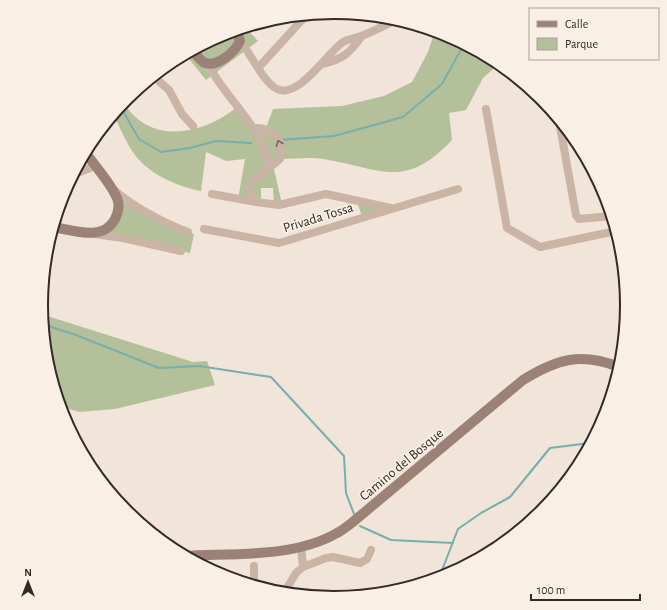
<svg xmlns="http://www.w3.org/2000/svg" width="667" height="610" font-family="'Alegreya Sans',sans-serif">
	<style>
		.green { fill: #b4c099 }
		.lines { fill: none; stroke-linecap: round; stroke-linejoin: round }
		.stream { stroke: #77aeae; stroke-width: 2 }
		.street { stroke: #c9b4a5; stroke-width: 8 }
		.secondary { stroke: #9c8276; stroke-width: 10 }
		.oneway { stroke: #77685f }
		.labels { text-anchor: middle; stroke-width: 3.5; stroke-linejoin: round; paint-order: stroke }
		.street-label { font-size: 14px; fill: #342a26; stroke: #f9efe4 }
		.rim { fill: none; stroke: #342a26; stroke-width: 2 }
	</style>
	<rect width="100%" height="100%" fill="#f1e4d8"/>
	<path class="green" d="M245,27L258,41L206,80L185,54L222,34Z
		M435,31L446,34L499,64L483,78L466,110L449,113L452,140C404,191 381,168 323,159C310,157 294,159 280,159L273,165L282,204L274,205L273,188H261V203L238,199L245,159L226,161L206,152L201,191C178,187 149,174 135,155C126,143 120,127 113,114L123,102C150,146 203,135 237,107L254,128H266L273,109L342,106L384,96L412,82L428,52Z
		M117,199L158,220L194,234L190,253L100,232L112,224Z
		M357,201L392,208L362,217Z
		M41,314L193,362L207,361L215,385L115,409L79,412L59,406L46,362Z"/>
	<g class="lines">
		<path class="stream" d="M120,106L139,139L161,152L190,148L216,141L251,143
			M280,140L334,136L403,117L442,84L464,44
			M42,324L76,335L159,368L199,366L271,377L344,456L346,493L354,514
			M360,526L391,540L453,543
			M439,578L458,529L481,513L510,497L550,448L590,443"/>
		<path class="street" d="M240,41C251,54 263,82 277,89C298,100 328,52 343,42C348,39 355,38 361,36C373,32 385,25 397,19
			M208,64C222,95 270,134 268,169
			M322,64C343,59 349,54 362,36
			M259,67L300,22L310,14
			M153,76L169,90L182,114L193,126
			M486,109L507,228L540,247L616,231
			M559,121L576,215L579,219L611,216
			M254,128C271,127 286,140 280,159L251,183L249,189L251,196L256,202L279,205L326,194L391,208
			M71,178L75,174L95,166
			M114,190C137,209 160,221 188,232
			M212,194L256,202
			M204,229L279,243L458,189
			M94,234L123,238L181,251
			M301,547L303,567L326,558L333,557L360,563L367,559L371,550
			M254,566V586
			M284,593L296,573L303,567"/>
		<path class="secondary" d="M192,50C196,54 199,59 203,62C216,69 235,52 240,41L236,30
			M53,227C73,230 103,242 115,219C118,213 120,205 117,198C110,182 95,166 85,152
			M184,556C233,553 294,558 337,533C343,530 349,525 354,521L523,380C557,359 581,352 619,367"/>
	</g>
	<defs><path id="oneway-chevron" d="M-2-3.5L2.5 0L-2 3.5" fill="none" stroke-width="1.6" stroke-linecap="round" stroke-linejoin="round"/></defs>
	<use class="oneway" href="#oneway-chevron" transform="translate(279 143) rotate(-112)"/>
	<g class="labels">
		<g class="street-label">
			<text transform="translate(318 217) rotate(-17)" y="5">Privada Tossa</text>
			<text transform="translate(401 464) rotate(-40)" y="5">Camino del Bosque</text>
		</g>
	</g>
	<path d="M0 0H667V610H0ZM48 305a286 286 0 1 1 572 0a286 286 0 1 1-572 0Z" fill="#f9efe4" fill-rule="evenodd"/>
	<path class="rim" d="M48 305a286 286 0 1 1 572 0a286 286 0 1 1-572 0Z"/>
	<rect x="529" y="8" width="130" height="52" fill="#f9efe4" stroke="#aaa098"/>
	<rect x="537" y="21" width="20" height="6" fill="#9c8276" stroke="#aaa098"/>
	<text x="565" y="28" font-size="12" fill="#342a26">Calle</text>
	<rect x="537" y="38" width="20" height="12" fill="#b4c099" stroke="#aaa098"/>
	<text x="565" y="48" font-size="12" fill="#342a26">Parque</text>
	<g transform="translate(28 582)" stroke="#f9efe4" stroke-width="3" paint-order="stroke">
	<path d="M0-3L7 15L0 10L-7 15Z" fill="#342a26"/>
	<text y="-6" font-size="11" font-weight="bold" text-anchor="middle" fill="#342a26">N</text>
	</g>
	<path d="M531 594v6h109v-6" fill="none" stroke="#342a26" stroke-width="2"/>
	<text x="537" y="594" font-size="12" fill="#342a26" stroke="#f9efe4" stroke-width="3" paint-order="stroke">100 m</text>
</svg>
